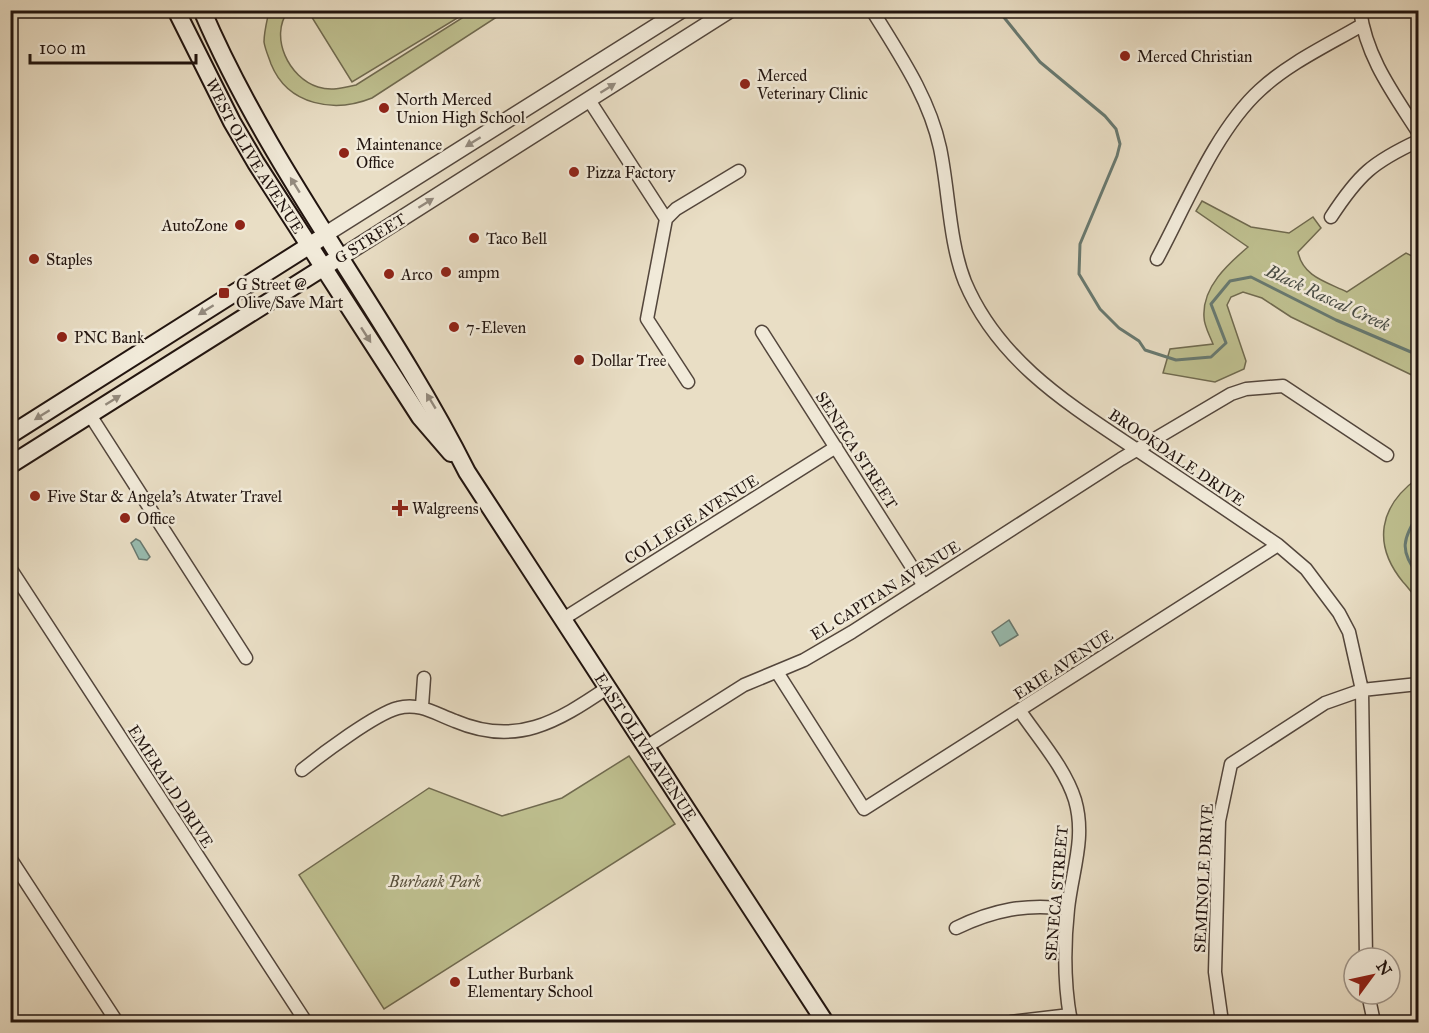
<svg xmlns="http://www.w3.org/2000/svg" width="1429" height="1033" font-family="'IM FELL Great Primer',serif">
	<style>
		.green { fill: #bebf8f; stroke: #706a4f; stroke-width: 1.5 }
		.water { fill: #98bcb0; stroke: #687970; stroke-width: 1.5 }
		.lines { fill: none; stroke-linecap: round; stroke-linejoin: round }
		.stream { stroke: #687970; stroke-width: 3 }
		.minor-casing { stroke: #53463c; stroke-width: 15 }
		.tertiary-casing { stroke: #53463c; stroke-width: 18 }
		.secondary-casing { stroke: #21140f; stroke-width: 20 }
		.minor { stroke: #f1ead9; stroke-width: 12 }
		.tertiary { stroke: #f1ead9; stroke-width: 15 }
		.secondary { stroke: #f1ead9; stroke-width: 16 }
		.oneway { fill: #938a7e }
		.poi-dot { fill: #8f2418; stroke: #f1ead9; stroke-width: 2 }
		.labels { text-anchor: middle; stroke-width: 5; stroke-linejoin: round; paint-order: stroke }
		.poi-label { font-size: 16px; fill: #21140f; stroke: #f1ead9; text-anchor: start }
		.street-label { font-size: 16px; fill: #21140f; stroke: #f1ead9 }
		.park-label { font-size: 16px; font-style: italic; fill: #58503c; stroke: #f1ead9 }
		.water-label { font-size: 18px; font-style: italic; fill: #4b4f47; stroke: #f1ead9 }
	</style>
	<rect width="100%" height="100%" fill="#e9dec5"/>
	<filter id="stains"><feTurbulence type="fractalNoise" baseFrequency=".00333" numOctaves="4"/><feColorMatrix values="0 0 0 0 .2 0 0 0 0 .09 0 0 0 0 .02 0 0 0 .5 -.17"/></filter>
	<radialGradient id="worn" r=".72"><stop offset=".6" stop-color="#630" stop-opacity="0"/><stop offset="1" stop-color="#630" stop-opacity=".3"/></radialGradient>
	<path class="green" d="M269,11H288C269,37 289,78 318,87C331,91 343,88 356,85L473,11H506L372,98C335,113 288,106 271,64C269,58 265,49 264,42C264,32 267,21 269,11Z
		M308,11H469L352,82Z
		M1202,201L1251,227L1289,233L1313,217L1321,228L1298,252C1303,277 1327,282 1347,292L1406,253L1418,259V378L1291,317L1262,298L1243,292L1231,297L1227,305L1246,361L1244,369L1215,382L1163,373L1170,349L1213,344C1210,336 1204,326 1204,317C1202,287 1228,264 1248,247L1196,211Z
		M1418,478V599C1412,594 1408,587 1403,582C1372,544 1379,506 1418,478Z
		M629,756L675,824L384,1009L299,875L429,788L502,816L562,798Z"/>
	<path class="water" d="M136,539L140,541L150,557L147,560L139,559L131,543Z
		M1009,620L1018,635L1000,646L992,632Z"/>
	<g class="lines">
		<path class="stream" d="M998,10L1040,62L1105,116L1116,129L1120,144L1117,156L1080,244L1079,274L1100,309L1119,328L1139,341L1145,350L1176,360L1211,357L1226,343L1211,304L1230,281L1251,277L1336,320L1418,355
			M1418,514C1404,539 1398,549 1418,575"/>
		<defs>
			<path id="minor" d="M872,10C899,54 929,97 940,148C949,191 949,242 965,282C1000,365 1075,408 1146,456C1190,485 1234,515 1278,545L1306,569L1339,613L1349,632L1362,690L1366,958
				M1360,10C1366,57 1393,93 1418,132
				M589,100L666,219
				M1331,217C1359,174 1373,162 1418,141
				M1157,259C1186,205 1216,130 1260,90C1289,63 1328,45 1362,25
				M762,332L924,586
				M688,382L647,319L666,219L676,209L739,171
				M90,415L246,658
				M10,568L306,1022
				M563,619L836,447
				M777,672L864,809L1278,545
				M422,706L424,678
				M1020,711C1039,739 1065,768 1075,800C1086,838 1072,871 1068,909C1064,946 1064,985 1071,1022
				M646,747L744,685L804,660L852,632L1121,459L1231,394L1246,389L1283,386L1387,455
				M302,770C322,754 375,714 398,708C419,702 436,714 455,721C516,747 557,722 607,688
				M10,858L117,1022
				M956,928C993,910 1027,903 1068,909
				M1368,994L1374,1022
				M1011,1022L1070,1015
				M1222,1022L1215,972L1219,821L1231,764L1325,703L1362,690L1418,684"/>
			<path id="tertiary" d="M326,234L682,10
				M341,257L730,10"/>
			<g id="secondary">
				<path id="s1" d="M176,10L232,122L256,163L420,417L451,453"/>
				<path id="s2" d="M202,10C272,174 387,313 467,472L825,1022"/>
				<path d="M10,435L318,240"/>
				<path d="M10,465L332,262"/>
			</g>
		</defs>
		<use href="#minor" class="minor-casing"/>
		<use href="#tertiary" class="tertiary-casing"/>
		<use href="#secondary" class="secondary-casing"/>
		<use href="#minor" class="minor"/>
		<use href="#tertiary" class="tertiary"/>
		<use href="#secondary" class="secondary"/>
	</g>
	<defs><path id="oneway-solid" d="M-6-.8H1V-3.2L6.5 0L1 3.2V.8H-6Z" transform="scale(1.5)"/></defs>
	<g class="oneway">
		<use href="#oneway-solid" transform="translate(608 88) rotate(-32)"/>
		<use href="#oneway-solid" transform="translate(473 142) rotate(148)"/>
		<use href="#oneway-solid" transform="translate(295 185) rotate(-122)"/>
		<use href="#oneway-solid" transform="translate(426 203) rotate(-32)"/>
		<use href="#oneway-solid" transform="translate(206 310) rotate(148)"/>
		<use href="#oneway-solid" transform="translate(366 335) rotate(57)"/>
		<use href="#oneway-solid" transform="translate(113 400) rotate(-32)"/>
		<use href="#oneway-solid" transform="translate(431 401) rotate(-121)"/>
		<use href="#oneway-solid" transform="translate(42 415) rotate(148)"/>
	</g>
	<g class="poi-dot">
		<circle cx="1125" cy="56" r="6"/>
		<circle cx="745" cy="84" r="6"/>
		<circle cx="384" cy="108" r="6"/>
		<circle cx="344" cy="153" r="6"/>
		<circle cx="574" cy="172" r="6"/>
		<circle cx="240" cy="225" r="6"/>
		<circle cx="474" cy="238" r="6"/>
		<circle cx="34" cy="259" r="6"/>
		<circle cx="446" cy="272" r="6"/>
		<circle cx="389" cy="274" r="6"/>
		<rect x="218" y="287" width="12" height="12" rx="3"/>
		<circle cx="454" cy="327" r="6"/>
		<circle cx="62" cy="337" r="6"/>
		<circle cx="579" cy="360" r="6"/>
		<circle cx="35" cy="496" r="6"/>
		<path d="M397 499h6v6h6v6h-6v6h-6v-6h-6v-6h6z"/>
		<circle cx="125" cy="518" r="6"/>
		<circle cx="455" cy="982" r="6"/>
	</g>
	<g class="labels">
		<g class="poi-label">
			<text x="1137" y="62">Merced Christian</text>
			<text x="757" y="81">Merced<tspan x="757" dy="18">Veterinary Clinic</tspan></text>
			<text x="396" y="105">North Merced<tspan x="396" dy="18">Union High School</tspan></text>
			<text x="356" y="150">Maintenance<tspan x="356" dy="18">Office</tspan></text>
			<text x="586" y="178">Pizza Factory</text>
			<text x="228" y="231" text-anchor="end">AutoZone</text>
			<text x="486" y="244">Taco Bell</text>
			<text x="46" y="265">Staples</text>
			<text x="458" y="278">ampm</text>
			<text x="401" y="280">Arco</text>
			<text x="236" y="290">G Street @<tspan x="236" dy="18">Olive/Save Mart</tspan></text>
			<text x="466" y="333">7-Eleven</text>
			<text x="74" y="343">PNC Bank</text>
			<text x="591" y="366">Dollar Tree</text>
			<text x="47" y="502">Five Star &amp; Angela's Atwater Travel</text>
			<text x="412" y="514">Walgreens</text>
			<text x="137" y="524">Office</text>
			<text x="467" y="979">Luther Burbank<tspan x="467" dy="18">Elementary School</tspan></text>
		</g>
		<g class="street-label">
			<text dy="6" stroke="none"><textPath href="#s1" startOffset="166">WEST OLIVE AVENUE</textPath></text>
			<text transform="translate(370 238) rotate(-32)" y="6">G STREET</text>
			<text transform="translate(857 450) rotate(57)" y="6">SENECA STREET</text>
			<text transform="translate(1177 457) rotate(34)" y="6">BROOKDALE DRIVE</text>
			<text transform="translate(691 519) rotate(-32)" y="6">COLLEGE AVENUE</text>
			<text transform="translate(885 590) rotate(-32)" y="6">EL CAPITAN AVENUE</text>
			<text transform="translate(1063 664) rotate(-33)" y="6">ERIE AVENUE</text>
			<text dy="6" stroke="none"><textPath href="#s2" startOffset="861">EAST OLIVE AVENUE</textPath></text>
			<text transform="translate(171 786) rotate(57)" y="6">EMERALD DRIVE</text>
			<text transform="translate(1203 878) rotate(-87)" y="6">SEMINOLE DRIVE</text>
			<text transform="translate(1056 893) rotate(-85)" y="6">SENECA STREET</text>
		</g>
		<g class="park-label">
			<text x="435" y="887">Burbank Park</text>
		</g>
		<g class="water-label">
			<text transform="translate(1328 298) rotate(25)" y="6">Black Rascal Creek</text>
		</g>
	</g>
	<rect width="1429" height="1033" fill="none" stroke="#e9dec5" stroke-width="36"/>
	<rect x="12" y="12" width="1405" height="1009" fill="none" stroke="#21140f" stroke-width="3"/>
	<rect x="18" y="18" width="1393" height="997" fill="none" stroke="#21140f" stroke-width="1.5"/>
	<g transform="translate(1372 976) rotate(57)"><circle r="28" fill="#f1ead9" stroke="#9e9488" stroke-width="1.5"/>
	<path d="M0-4.5L10 22L0 15L-10 22Z" fill="#8f2418"/>
	<text y="-9" font-size="16" font-weight="bold" text-anchor="middle" fill="#21140f">N</text>
	</g>
	<path d="M30 54v9h166v-9" fill="none" stroke="#21140f" stroke-width="3"/>
	<text x="39" y="54" font-size="18" fill="#21140f" stroke="#f1ead9" stroke-width="4.5" paint-order="stroke">100 m</text>
	<rect width="100%" height="100%" filter="url(#stains)"/>
	<rect width="100%" height="100%" fill="url(#worn)"/>
</svg>
